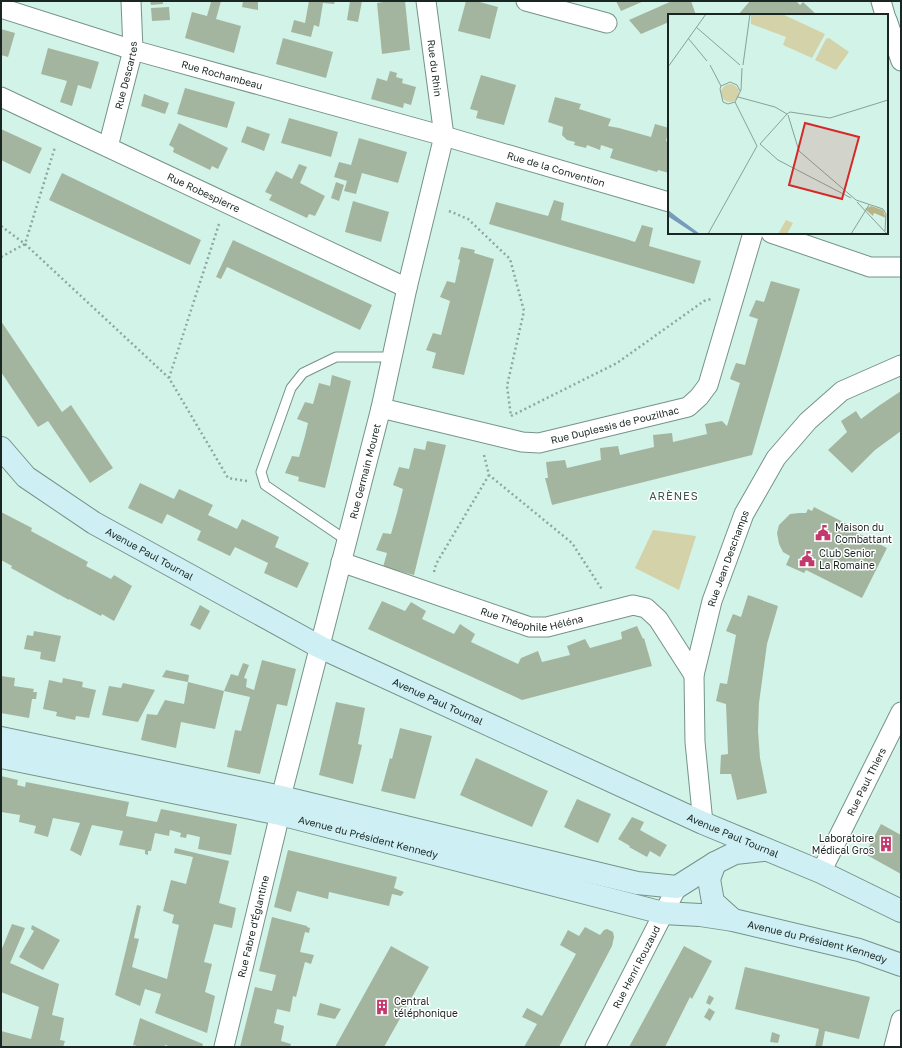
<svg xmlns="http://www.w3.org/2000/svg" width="902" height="1048" font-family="'Golos Text',sans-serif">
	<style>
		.green { fill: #d4d2a9 }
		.building { fill: #a4b59f }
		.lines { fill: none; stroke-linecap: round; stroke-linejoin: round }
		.lane-casing { stroke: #759389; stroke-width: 11 }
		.street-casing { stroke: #759389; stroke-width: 21 }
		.secondary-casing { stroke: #759389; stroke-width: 24 }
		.path { stroke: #8ea79f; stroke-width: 2.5; stroke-dasharray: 2 3; stroke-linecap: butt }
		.lane { stroke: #fff; stroke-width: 9 }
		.street { stroke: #fff; stroke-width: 19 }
		.secondary { stroke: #ceeff4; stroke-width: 22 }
		.labels { text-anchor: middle; stroke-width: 3; stroke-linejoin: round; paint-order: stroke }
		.street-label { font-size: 10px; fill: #1a2623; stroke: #fff }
		.poi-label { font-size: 10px; fill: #1a2623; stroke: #fff; text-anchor: start }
		.neighbourhood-label { font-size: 11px; letter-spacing: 1px; fill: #3b574e; stroke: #fff }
		.inset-road { fill: none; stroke: #88a199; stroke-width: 1 }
		.view { fill: #d62828; fill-opacity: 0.15; stroke: #d62828; stroke-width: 2 }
		.inset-edge { fill: none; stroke: #1a2623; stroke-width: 2 }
	</style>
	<rect width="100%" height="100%" fill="#d2f3e8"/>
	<path class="green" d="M653,530L696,536L679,590L635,568Z"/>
	<path class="building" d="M150,1H163V4L151,5Z
		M221,1L216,19L241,26L234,53L185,38L192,12L207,16L211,2Z
		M243,1H258V10L242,7Z
		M309,1H335L334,4L323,3L319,27L314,25L311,37L291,32L294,20L305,23Z
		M350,1H362L358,22L347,20Z
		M389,1H405L410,50L382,54L377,3Z
		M466,1H476L498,7L490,39L458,31Z
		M616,1H644L621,11Z
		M672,1H691L696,15H669V22L641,34L629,20Z
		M750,1H796L800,5L803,2L817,15H738Z
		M169,7L170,20L152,21L151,8Z
		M1,29L15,33L8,57L1,55Z
		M283,38L333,52L326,78L276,64Z
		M48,48L99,62L91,89L78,85L72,106L60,102L67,81L41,74Z
		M390,71L397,73L396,77L403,79L402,83L416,87L411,105L404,103L403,108L371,99L377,78L387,81Z
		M481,75L516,85L504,125L476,118L478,111L470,109Z
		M185,88L235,102L227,128L177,114Z
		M144,94L169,103L165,114L141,106Z
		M555,97L581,104L579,109L611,119L608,126L619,128L651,137L655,124L669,128L666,141L669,142V173L658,170L657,172L610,158L613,149L601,145L600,150L587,145L586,148L574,145L575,142L567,140L562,135L563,127L548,122Z
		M289,118L338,132L331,157L281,143Z
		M179,123L228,148L218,169L212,166L210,170L173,152L174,148L169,145Z
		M247,126L270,134L264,151L241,142Z
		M1,129L42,148L30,174L1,160Z
		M359,138L407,152L398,183L362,173L356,194L344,191L347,181L334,177L339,162L351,165Z
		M299,164L307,167L300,183L325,196L315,216L309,214L307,218L269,200L272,195L265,192L276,171L292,179Z
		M62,173L201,240L190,265L49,200Z
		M336,182L344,185L339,201L331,198Z
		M554,200L564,203L561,220L626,239L635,242L642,225L653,228L649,246L701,261L694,284L489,224L496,202L548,216Z
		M353,201L389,212L381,242L345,232Z
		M233,240L372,305L360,330L227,267L221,279L216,277Z
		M461,247L475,250L474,253L494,259L464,375L432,368L436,353L426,350L433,333L441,335L450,301L440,297L447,281L455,283L460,260L458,259Z
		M771,281L800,289L752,455L552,505L545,478H548L546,462L565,460L567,468L601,460L600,448L618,446L620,455L654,447L653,435L672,433L673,442L707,434L705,424L722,421L727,426L740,383L730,379L731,376L736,363L745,365L758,319L749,316L756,300L764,302Z
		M1,321L62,412L71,405L113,468L90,483L48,421L38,427L1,372Z
		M332,375L351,381L325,488L298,481L299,477L285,473L292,456L299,457L305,436L308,423L297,419L305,402L313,404L319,383L330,386Z
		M901,391V431L875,450L852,473L828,450L847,432L841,421L856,411L861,419L880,405Z
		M427,441L446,445L414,575L383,567L387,553L376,550L383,533L391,534L397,513L403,489L393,485L399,467L409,469L414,448L425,450Z
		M140,483L174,499L179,489L213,505L208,515L229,525L237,529L242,519L279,537L275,547L309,563L297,588L264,573L268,563L235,547L230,556L197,540L201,531L167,514L162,524L128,508Z
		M814,507L847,524L846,527L887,548L862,598L806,570L804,573L786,565L790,556L783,552L779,544L777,533L779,525L790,514L799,513H806L808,509L812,511Z
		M1,512L32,528L31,531L88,562L86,566L111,579L114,575L132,586L114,621L102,614L101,616L69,599V600L11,568L12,566L1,560Z
		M748,595L778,606L767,644L759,703L758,731L760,758L767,793L737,800L731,774H720L721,755L728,754L726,704L716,701L720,683L727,684L736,635L726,631L733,614L741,617Z
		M382,601L405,611L411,602L426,611L422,619L454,634L460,624L475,634L471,642L518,664L521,658L538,651L542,662L570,655L567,646L585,639L590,648L622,639L621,632L637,626L643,639L644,638L652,666L522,700L368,629Z
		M200,605L210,611L200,630L190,625Z
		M34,631L61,636L55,662L40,659L41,652L24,649L27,635L33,636Z
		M262,660L296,669L287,706L277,704L260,774L227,767L235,730L241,731L250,697L224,691L231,674L238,676L243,663L249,665L244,678L247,679L246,687L254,690Z
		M166,670L189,675L188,682L162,677Z
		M1,676L15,678L14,686L34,689L33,692H37L36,699H32L29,718L1,713Z
		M63,678L83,682L82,687L96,690L89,718L76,716L75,720L56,716L57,712L43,709L49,680L62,683Z
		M188,682L224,691L215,729L181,722L176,748L141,740L147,714L157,715L165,700L184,704Z
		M123,683L155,690L138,722L102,715L109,686L121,688Z
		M336,702L365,708L358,744L362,745L353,784L319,775Z
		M400,728L432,736L415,799L381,791L390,758L392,759Z
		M476,758L548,791L532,827L460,795Z
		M1,776L18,780L17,785L25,787L26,782L129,802L126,816L157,822L161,809L237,824L231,855L198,849L200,837L187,834L186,838L180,837L181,833L170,830L169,836L155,833L151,851H148V855L145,854V850L119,845L123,831L92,825L81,856L70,850L80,823L53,818L48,837L34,833L36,826L19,822L20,815L1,812Z
		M577,799L611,814L598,843L564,827Z
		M632,817L644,822L640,830L667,845L660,857L650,851L647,857L629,847L630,846L618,839Z
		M881,824L901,835V874L865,854Z
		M175,848L229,861L219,903L236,908L232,928L214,924L204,962L212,964L205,992L215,996L207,1033L155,1013L161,994L145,989L140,1006L115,995L137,905L141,906L134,938L139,939L132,967L167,979L179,925L172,923L174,915L163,911L171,880L186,884L193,857L174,853Z
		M288,850L397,877L394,888L404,892L401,896L392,894L389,906L329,892L328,899L297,891L291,912L274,907Z
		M272,917L307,926V927L310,928L309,933L305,932L300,952L314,955L311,964L305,962L296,997L293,996L290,1012L277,1009L274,1023L284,1026L281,1041L291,1044L290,1047H240L255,987L272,991L276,975L259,971Z
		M12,924L25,928L10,963L59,984L52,1015L64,1018L60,1040L65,1041L63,1047H1V1031L31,1039L39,1007L1,992V951Z
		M32,925L60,940L43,970L19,957L34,931L31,929Z
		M585,927L600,935L604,930L607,929L613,932L614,937L612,946L559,1047H524L537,1024L522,1017L527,1008L542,1016L576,954L560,945L568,930L579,936Z
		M391,946L429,967L384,1047H335Z
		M684,946L712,961L692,999L690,997L665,1047H629Z
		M745,967L870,997L859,1039L825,1031L822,1047H815L819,1029L735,1009Z
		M709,995L714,998L710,1005L706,1003Z
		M320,1003L341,1009L335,1019L317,1015Z
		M709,1008L715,1012L710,1021L704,1017Z
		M140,1018L203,1044L202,1047H172L165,1045L164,1047H141L133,1045Z
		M772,1032L780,1035L778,1043L770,1042Z"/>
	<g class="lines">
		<defs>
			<path id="lane" d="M346,540L265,485L261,472L291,388L303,373L336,357H392"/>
			<g id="street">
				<path d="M526,1L607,23"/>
				<path d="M881,1L885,15"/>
				<path id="s1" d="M1,8L133,50L444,136L669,202"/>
				<path d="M887,20L901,61"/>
				<path id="s2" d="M1,97L407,288"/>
				<path id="s3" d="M108,147L133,50L131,1"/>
				<path d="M771,233L870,267H901"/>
				<path id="s4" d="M381,408L522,442L539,443L688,407L699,397L708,385L753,233"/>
				<path id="s5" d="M341,562L530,627H547L633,605L646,608L658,619L694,675"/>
				<path id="s6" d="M703,823L695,742L694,675L712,601L744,514L776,458L808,421L842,391L901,365"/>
				<path id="s7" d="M821,872L901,712"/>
				<path id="s8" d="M224,1047L280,814L281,797L381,408L407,288L444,136L426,1"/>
				<path id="s9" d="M595,1047L677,887"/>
				<path d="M894,1047L901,1020"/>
			</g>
			<g id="secondary">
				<path id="s10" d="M1,448L26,477L94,523L320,647L703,823L821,872L901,911"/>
				<path d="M1,738L281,797L637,883L677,887L715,863L735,853L763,850"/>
				<path id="s11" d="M1,757L280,814L663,913L700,915L733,920L859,950L901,965"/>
				<path d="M715,863L709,879L713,902L733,920"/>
			</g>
		</defs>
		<use href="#lane" class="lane-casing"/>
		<use href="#street" class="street-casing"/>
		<use href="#secondary" class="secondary-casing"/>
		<path class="path" d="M449,211L468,219L510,259L524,311L507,386L511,416
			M1,226L25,244L169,378L228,478L247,481
			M1,257L25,244L55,147
			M169,378L219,224
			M511,416L617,363L704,301L711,299
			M484,455L489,475L572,543L603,591
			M434,572L436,564L489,475"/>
		<use href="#lane" class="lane"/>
		<use href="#street" class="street"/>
		<use href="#secondary" class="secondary"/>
	</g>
	<defs>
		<symbol id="civic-bare" viewBox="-9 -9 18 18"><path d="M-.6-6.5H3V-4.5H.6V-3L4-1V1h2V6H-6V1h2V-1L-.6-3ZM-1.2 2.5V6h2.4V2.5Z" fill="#c3386d" stroke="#fff" stroke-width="2.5" paint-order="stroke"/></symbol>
		<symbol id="building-bare" viewBox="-9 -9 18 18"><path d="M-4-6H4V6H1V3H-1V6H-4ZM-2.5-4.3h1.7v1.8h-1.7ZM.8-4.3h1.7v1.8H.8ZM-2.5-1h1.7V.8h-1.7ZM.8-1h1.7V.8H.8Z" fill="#c3386d" stroke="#fff" stroke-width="2.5" paint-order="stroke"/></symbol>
	</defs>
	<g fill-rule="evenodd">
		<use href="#civic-bare" x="812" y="522" width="22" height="22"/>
		<use href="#civic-bare" x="796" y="548" width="22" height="22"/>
		<use href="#building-bare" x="875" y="833" width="22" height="22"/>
		<use href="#building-bare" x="371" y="996" width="22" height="22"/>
	</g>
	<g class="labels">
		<g class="street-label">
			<text transform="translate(435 68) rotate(83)" y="4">Rue du Rhin</text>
			<text dy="4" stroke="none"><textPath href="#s1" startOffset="231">Rue Rochambeau</textPath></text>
			<text dy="4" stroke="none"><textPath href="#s3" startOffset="74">Rue Descartes</textPath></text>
			<text dy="4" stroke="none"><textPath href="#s1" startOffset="578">Rue de la Convention</textPath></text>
			<text dy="4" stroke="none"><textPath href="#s2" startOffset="224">Rue Robespierre</textPath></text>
			<text dy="4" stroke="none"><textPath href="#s4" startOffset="240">Rue Duplessis de Pouzilhac</textPath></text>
			<text dy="4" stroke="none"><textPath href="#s8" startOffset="593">Rue Germain Mouret</textPath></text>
			<text dy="4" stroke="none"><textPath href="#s10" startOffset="184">Avenue Paul Tournal</textPath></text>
			<text dy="4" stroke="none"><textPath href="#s6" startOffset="270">Rue Jean Deschamps</textPath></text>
			<text dy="4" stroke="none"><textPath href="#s5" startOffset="201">Rue Théophile Héléna</textPath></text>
			<text dy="4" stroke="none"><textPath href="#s10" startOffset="508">Avenue Paul Tournal</textPath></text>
			<text dy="4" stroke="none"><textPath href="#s7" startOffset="101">Rue Paul Thiers</textPath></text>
			<text dy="4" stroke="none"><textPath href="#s10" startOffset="832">Avenue Paul Tournal</textPath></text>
			<text dy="4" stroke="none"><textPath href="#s11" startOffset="376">Avenue du Président Kennedy</textPath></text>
			<text dy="4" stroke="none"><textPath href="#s8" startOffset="124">Rue Fabre d'Églantine</textPath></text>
			<text dy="4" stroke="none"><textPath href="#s11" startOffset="838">Avenue du Président Kennedy</textPath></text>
			<text dy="4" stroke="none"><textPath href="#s9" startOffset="90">Rue Henri Rouzaud</textPath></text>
		</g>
		<g class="poi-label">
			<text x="835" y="531">Maison du<tspan x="835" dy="12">Combattant</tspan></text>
			<text x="819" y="557">Club Senior<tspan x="819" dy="12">La Romaine</tspan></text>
			<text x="874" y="842" text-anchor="end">Laboratoire<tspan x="874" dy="12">Médical Gros</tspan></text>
			<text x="394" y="1005">Central<tspan x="394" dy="12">téléphonique</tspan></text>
		</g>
		<g class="neighbourhood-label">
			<text x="674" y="500">ARÈNES</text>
		</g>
	</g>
	<g transform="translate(668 14)">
		<rect width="220" height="220" fill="#d2f3e8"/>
		<path d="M83,0H114L157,20L144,44L115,31L118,23L83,10ZM161,24L181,38L168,56L147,46L158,25ZM53 79a9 9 0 1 1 18 0a9 9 0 1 1-18 0ZM118,206L125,209L119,220H110Z" fill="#d4d2a9"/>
		<path d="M203,192L215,196L218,204L206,199L205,202L197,195Z" fill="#b7b488"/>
		<path d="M0,196L9,203L32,220H27L1,203Z" fill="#779cba"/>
		<path class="inset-road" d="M28,13L72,51M20,24L39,47M42,51L53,72M75,51L82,0M0,53L38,0M72,77L69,71L62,68L53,72L52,75L55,88L60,90L67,88L73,76L74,54M70,83L107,93L119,100L122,98M67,88L89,132M122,98L162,104L220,86M120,101L131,137L188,186L215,195L218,200L217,217M92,130L119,100M92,130L110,146L183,184M189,188L219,220M40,220L89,132M183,220L201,191"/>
		<path class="view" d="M137,109L191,123L174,185L121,171Z"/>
		<rect width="220" height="220" class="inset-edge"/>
	</g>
	<rect width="902" height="1048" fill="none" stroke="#1a2623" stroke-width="4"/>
</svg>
